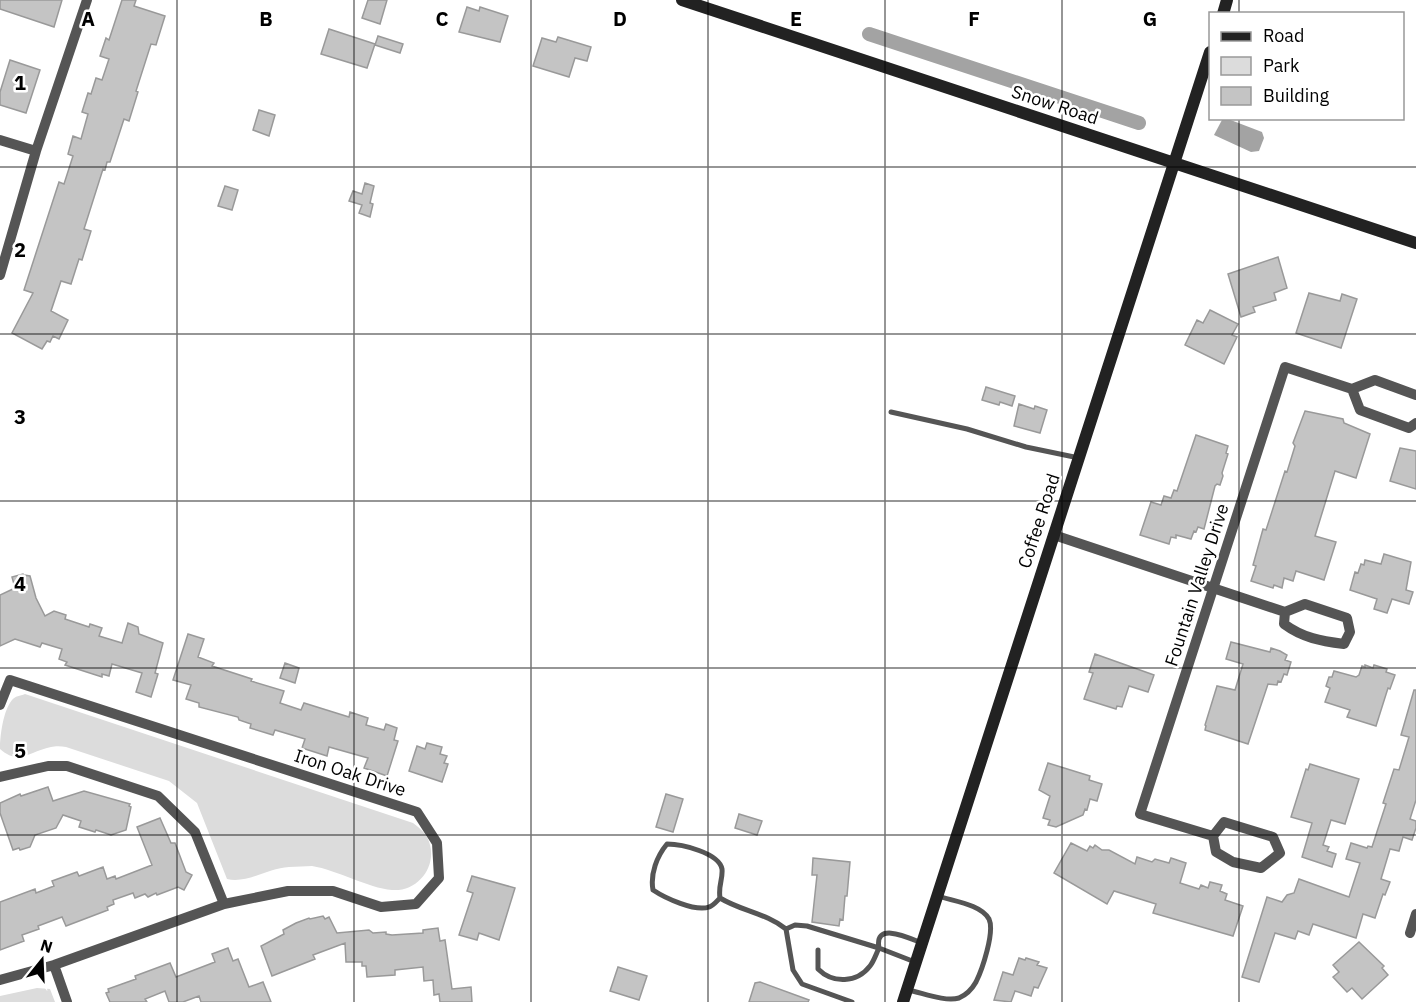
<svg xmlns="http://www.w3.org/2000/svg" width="1416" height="1002" font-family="'IBM Plex Sans',sans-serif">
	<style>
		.green { fill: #dcdcdc }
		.water { fill: #a3a3a3 }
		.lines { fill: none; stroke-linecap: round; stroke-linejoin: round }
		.canal { stroke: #a3a3a3; stroke-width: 14 }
		.building { fill: #c4c4c4; stroke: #999; stroke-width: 1.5 }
		.service { stroke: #555; stroke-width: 5 }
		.minor { stroke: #555; stroke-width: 10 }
		.secondary { stroke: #222; stroke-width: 12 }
		.grid { fill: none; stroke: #000; stroke-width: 1.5; stroke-opacity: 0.55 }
		.labels { text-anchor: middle; stroke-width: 5; stroke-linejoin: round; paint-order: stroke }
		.street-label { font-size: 18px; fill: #000; stroke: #fff }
		.grid-label { font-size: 20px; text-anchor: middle; font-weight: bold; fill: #000; stroke: #fff; stroke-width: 5; stroke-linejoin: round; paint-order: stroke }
	</style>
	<rect width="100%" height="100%" fill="#fff"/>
	<path class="green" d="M25,694L413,823C421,829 428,835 430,845C436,868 417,892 392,890C368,888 337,870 312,866C305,866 297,867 289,867C268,868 247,884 227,879L197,803L169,781L66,747C61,746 55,746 51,747C30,751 19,766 0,749C0,736 3,711 12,700C15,696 20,696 25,694Z
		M37,988L50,989L55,1002H0V996Z"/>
	<path class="water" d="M1223,118L1228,119L1262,132L1264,138L1259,151L1251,152L1214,135Z"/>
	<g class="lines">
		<path class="canal" d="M869,34L1139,123"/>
	</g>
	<path class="building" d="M0,0H62L54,27L0,9Z
		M122,0H136L134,6L165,16L156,45L151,44L136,91L138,92L129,121L124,119L110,162H107L105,170L103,169L84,229L91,231L82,260L79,259L71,284L61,281L51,311L68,320L59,339L53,336L50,342L47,341L42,349L12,333L33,293L24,290L59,182L64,184L73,156L68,154L73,136L81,139L88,114L82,112L88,93L91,94L96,78L102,80L109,59L100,56L106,38L109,40Z
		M368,0H387L380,24L362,18Z
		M467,7L479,11L480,7L508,16L500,42L459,32Z
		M329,29L375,44L367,68L321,54Z
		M378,36L403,44L400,53L375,45Z
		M558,37L591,47L587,61L575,58L569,77L533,66L542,38L556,42Z
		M10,60L40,70L26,113L0,105V92Z
		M259,110L275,115L269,136L253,130Z
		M365,183L374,186L370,203L373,204L370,217L359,213L362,205L349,201L353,191L362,194Z
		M225,186L238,190L232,210L218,206Z
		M1278,257L1287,288L1274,293L1276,300L1253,307L1255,312L1241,317L1228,274Z
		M1309,293L1340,301L1342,294L1357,299L1341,348L1296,333Z
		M1210,310L1238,324L1232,335L1237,337L1224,364L1185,345L1197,320L1203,323Z
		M986,387L1015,396L1012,406L1000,402L999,405L982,400Z
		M1019,404L1034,409L1035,406L1047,410L1040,433L1014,426Z
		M1305,411L1343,419L1344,423L1370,434L1356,478L1335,471L1315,536L1336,542L1324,580L1296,571L1293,581L1284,578L1282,588L1274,585L1273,588L1251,581L1256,566L1253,565L1263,529L1266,530L1285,471L1287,472L1295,446L1293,443Z
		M1196,435L1228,446L1226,453L1228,454L1222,473L1223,476L1220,485L1217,484L1215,486L1204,529L1198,527L1196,532L1194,531L1191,539L1176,535V538L1171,537L1169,544L1140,535L1151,502L1161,505L1164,496L1171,498L1174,490L1177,491Z
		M1400,448L1416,451V489L1390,481Z
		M1384,554L1411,562L1406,590L1413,592L1409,604L1392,599L1387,613L1374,609L1377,599L1350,590L1355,572L1358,573L1361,564L1364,565L1365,560L1381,564Z
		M23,574L24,575L30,576L36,598L45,616L54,611L66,615L65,619L89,627L90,624L102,628L99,636L122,643L128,623L138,627L139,634L163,643L155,673L158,674L151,697L136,692L142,673L112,664L109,676L102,674V677L65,665L67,662L59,659L62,649L42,643L40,647L15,639L0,646V595L15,588L12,577Z
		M188,634L204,639L198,657L214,663L212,666L252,679L251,681L284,691L280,703L301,710L304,703L349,717L350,712L368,718L366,725L384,730L386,724L397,728L394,740L398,741L387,776L364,768L368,758L329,747L327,756L302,748L305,739L275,730L273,735L250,728L251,724L239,720L238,717L199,707V703L186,699L191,685L173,680Z
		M1231,642L1270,652L1271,648L1280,651L1287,655L1285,660L1291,662L1287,675L1284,674L1281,682L1278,681L1277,685L1268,684L1248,744L1205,730L1206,726L1205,725L1217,686L1235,690L1243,664L1226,659Z
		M1095,654L1154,675L1148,692L1129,686L1122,707L1117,706L1116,709L1084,699L1093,673L1089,672Z
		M285,663L299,668L295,683L280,678Z
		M1365,665L1373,668L1374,665L1387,669L1386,672L1395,675L1390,689L1388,688L1376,726L1347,717L1350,710L1325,702L1330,688L1326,686L1329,677H1332L1334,671L1356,677L1359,675L1362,666L1365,667Z
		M1414,690H1416V800L1410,819L1416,821V828L1412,840L1403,837L1399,851L1390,849L1381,879L1390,882L1385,895L1383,894L1375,918L1363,914L1356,938L1313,924L1309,935L1298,931L1295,939L1275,933L1259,982L1242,977L1267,897L1282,902L1287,895L1294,893L1299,879L1349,897L1360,863L1346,859L1351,843L1367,848L1368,846L1372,847L1386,804L1383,803L1394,769L1399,770L1409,737L1401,735Z
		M427,743L442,747L440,754L447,756L444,763L448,764L442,782L409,771L417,746L425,749Z
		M1048,763L1090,776L1089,780L1102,784L1097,801L1090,799L1087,810L1085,809L1083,815L1056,827L1048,825L1050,820L1043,818L1050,796L1039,790Z
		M1310,764L1359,779L1345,824L1331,820L1323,845L1329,847L1327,851L1336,854L1332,867L1302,857L1312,823L1291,817L1306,769L1308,770Z
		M48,787L53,801L84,791L130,804L129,806L131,807L126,830L111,835L96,830L95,832L79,827L81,821L63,815L56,828L35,835L30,847L20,850L19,848L13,850L0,813V803L20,794L21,796Z
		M666,794L683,799L673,832L656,827Z
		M739,814L762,821L757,835L735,828Z
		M160,818L171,843H175L186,872L192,875L184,890L178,887L157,895L156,893L148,897L145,894L135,898L133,893L113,900L114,904L107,907L108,910L66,926L62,917L38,926L39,929L22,935L24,941L0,950V902L35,889L36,893L54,886L52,881L77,872L79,876L103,867L107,879L115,876L116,879L152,865L137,827Z
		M1071,843L1087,851L1090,846L1093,848L1095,845L1102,850H1109L1135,864L1137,857L1152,862L1155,859L1169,863L1171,858L1186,863L1180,883L1199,889L1201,885L1208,888L1210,882L1222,885L1220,891L1227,894L1225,900L1243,906L1233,936L1153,913L1156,904L1114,891L1107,904L1054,873Z
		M813,858L850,862L847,896H845L843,920L840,919L839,926L812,922L817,875H812Z
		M472,876L515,888L499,940L479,933L477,940L459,935L473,893L467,891Z
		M323,916L325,919L329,917L337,933L369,930L373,933L386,932V934L392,935L423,933V930L438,928L440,941L445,940L452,989L471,987L472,1002H440L439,994L434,995L433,980L424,981L423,967L395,970V975L367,977L366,966H362V962H346L345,943L313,955L315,959L272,976L261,946L284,934L283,930L296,923L309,918L310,919Z
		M1359,942L1384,966L1382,968L1388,975L1362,999L1352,988L1347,992L1333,977L1339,972L1333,965Z
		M228,948L233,961L238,959L249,987L263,982L271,1002H201L199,996L183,1002H169L165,991L145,999L147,1002H110L106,993L109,992L108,989L136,979L135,976L170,963L176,977L215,962L212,954Z
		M1019,958L1025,960L1026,958L1039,962L1037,965L1047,968L1038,988L1034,987L1031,996L1015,991L1011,1002L994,1000L1003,972L1013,975Z
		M618,967L647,976L639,1000L610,991Z
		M760,982L809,1000L808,1002H749L755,983Z"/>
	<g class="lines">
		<path class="service" d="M891,412L967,429L1026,447L1079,458
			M720,898C717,901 713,906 709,907C695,912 665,898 653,890C650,874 657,856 667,844C682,844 719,853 722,869C723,880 718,885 720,898C741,911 766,913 786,929L793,970L802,984L852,1002
			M786,929L795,925L807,926L879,948C876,954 874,961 870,966C857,983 833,984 818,969V950
			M915,962L879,948C874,921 909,938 922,943
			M908,990C923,993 945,1002 959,998C966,995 972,989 976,982C982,970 995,932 989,919C981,904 952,901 938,896"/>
		<path class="minor" d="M0,140L36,151
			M0,275L36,151L87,0
			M1352,389L1360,410L1409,428L1416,423
			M1054,535L1285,612L1305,604L1347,618L1350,632L1344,644C1321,641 1303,638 1284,624L1285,612
			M0,705L10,680L417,812L437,843L439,878L416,904L381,907L333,891H288L224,904L54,965L0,980
			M0,777L48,766H67L158,796L195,832L224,904
			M1213,836L1216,852L1233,862L1261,868L1280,853L1273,837L1224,822L1213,836L1140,814L1285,367L1352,389L1375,380L1416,395
			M1410,933L1416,914
			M54,965L67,1002"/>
		<path class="secondary" d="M682,0L1416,243
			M1223,14L1227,0
			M903,1002L1210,52"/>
	</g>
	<path class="grid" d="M177,0V1002M354,0V1002M531,0V1002M708,0V1002M885,0V1002M1062,0V1002M1239,0V14M1239,118V1002M0,167H1416M0,334H1416M0,501H1416M0,668H1416M0,835H1416"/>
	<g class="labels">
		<g class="street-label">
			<text transform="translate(1055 105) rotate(18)" y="6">Snow Road</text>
			<text transform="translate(1039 521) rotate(-72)" y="6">Coffee Road</text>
			<text transform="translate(1197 585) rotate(-72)" y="6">Fountain Valley Drive</text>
			<text transform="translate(350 773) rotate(18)" y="6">Iron Oak Drive</text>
		</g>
	</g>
	<g class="grid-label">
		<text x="88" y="26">A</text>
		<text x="266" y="26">B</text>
		<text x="442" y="26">C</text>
		<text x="620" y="26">D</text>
		<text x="796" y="26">E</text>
		<text x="974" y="26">F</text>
		<text x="1150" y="26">G</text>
		<text x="20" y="90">1</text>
		<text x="20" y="257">2</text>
		<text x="20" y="424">3</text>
		<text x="20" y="591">4</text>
		<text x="20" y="758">5</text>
	</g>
	<rect x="1209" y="12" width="195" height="108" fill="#ffffff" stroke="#999999" stroke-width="1.5"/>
	<rect x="1221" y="32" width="30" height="9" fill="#222222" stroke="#999999" stroke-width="1.5"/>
	<text x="1263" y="42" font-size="18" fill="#000000">Road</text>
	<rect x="1221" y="57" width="30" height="18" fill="#dcdcdc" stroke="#999999" stroke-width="1.5"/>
	<text x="1263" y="72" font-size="18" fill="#000000">Park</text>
	<rect x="1221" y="87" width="30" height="18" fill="#c4c4c4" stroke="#999999" stroke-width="1.5"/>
	<text x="1263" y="102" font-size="18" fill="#000000">Building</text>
	<g transform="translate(42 960) rotate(18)" stroke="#ffffff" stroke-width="4.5" paint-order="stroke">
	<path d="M0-4.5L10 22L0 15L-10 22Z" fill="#000000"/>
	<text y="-9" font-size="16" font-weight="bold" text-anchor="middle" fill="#000000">N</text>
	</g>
</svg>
